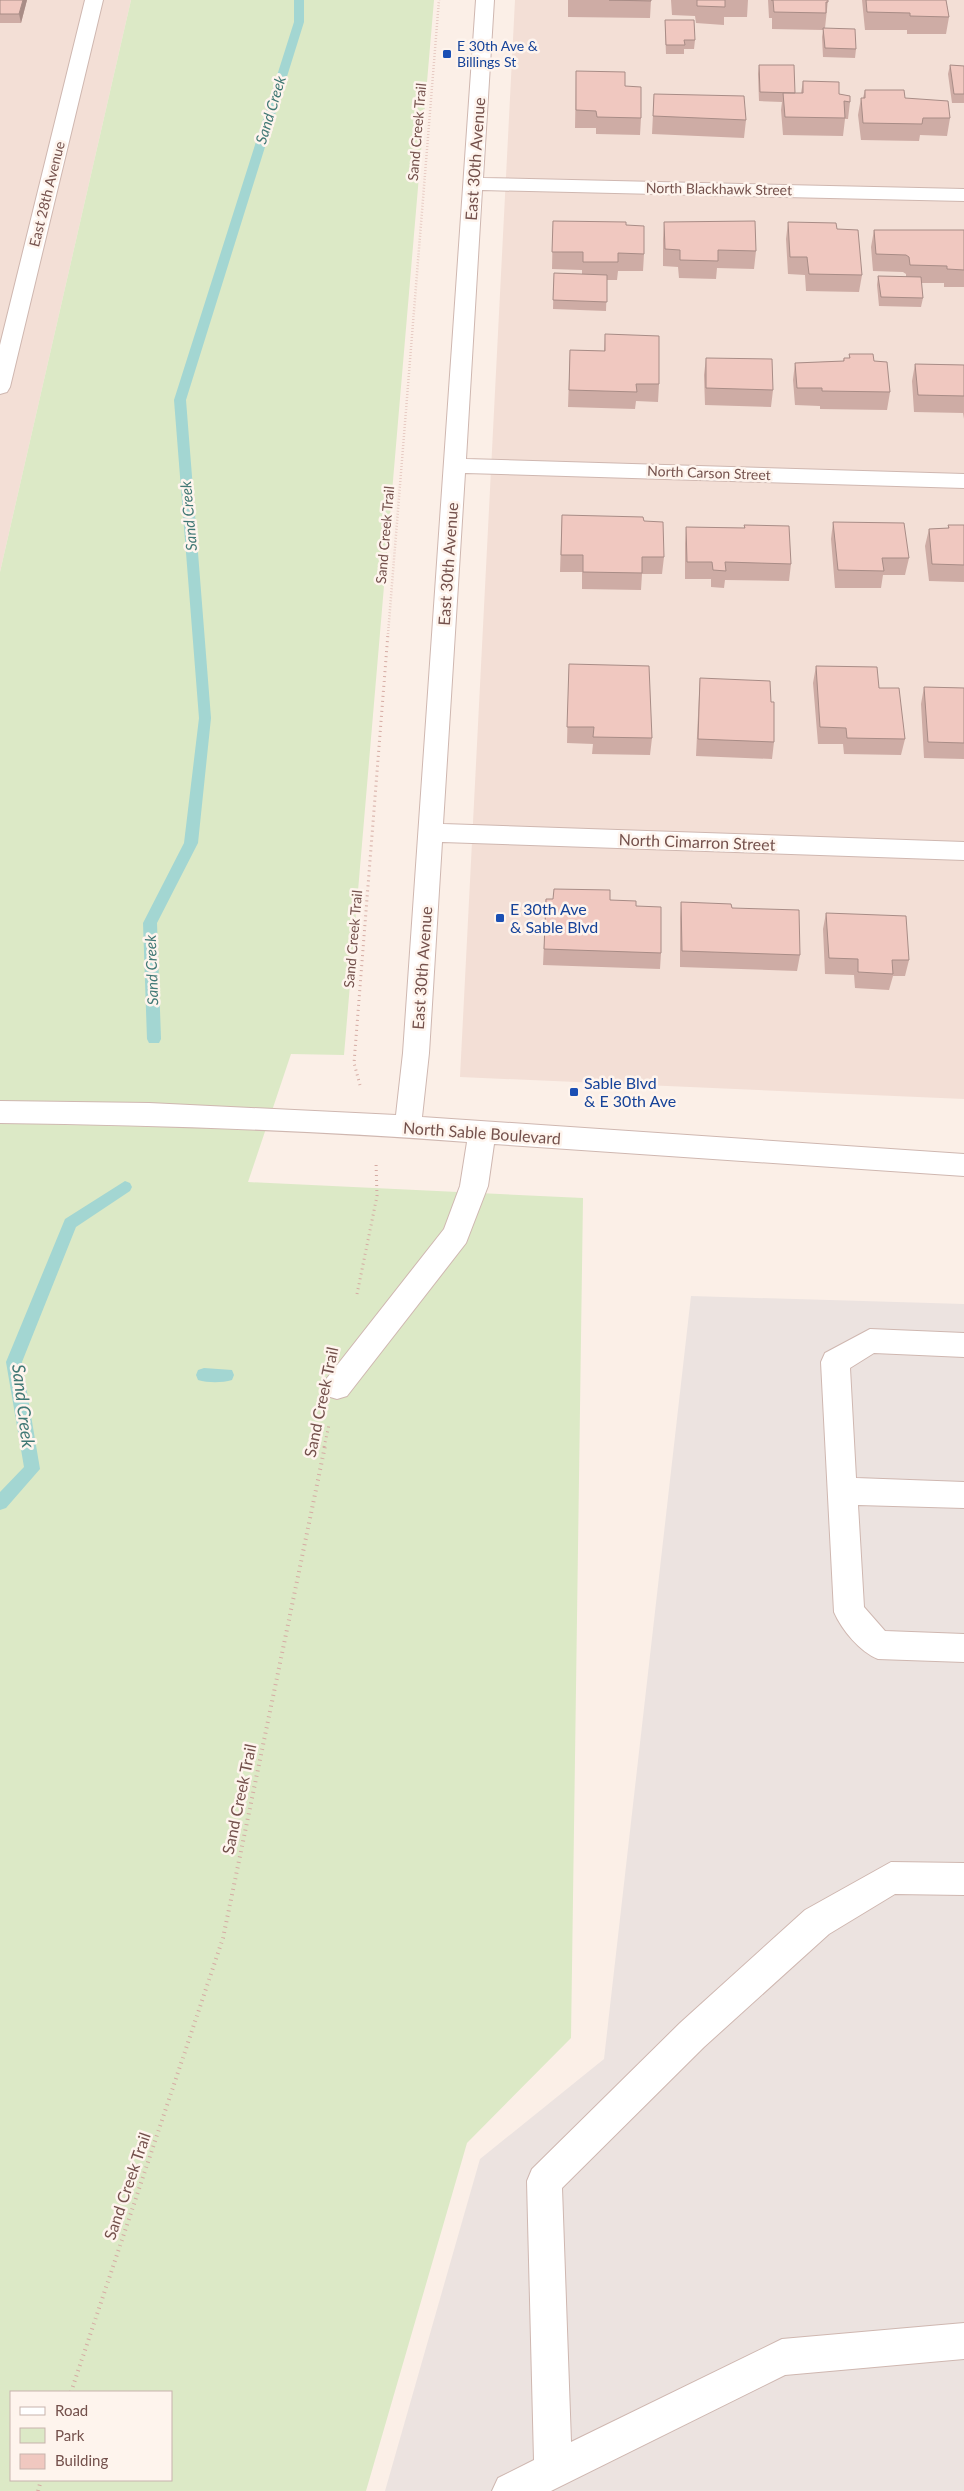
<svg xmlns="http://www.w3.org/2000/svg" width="964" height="2491" font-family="Lato,sans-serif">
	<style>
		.residential { fill: #f3dfd6 }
		.industrial { fill: #ece3e0 }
		.green { fill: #dce9c6; fill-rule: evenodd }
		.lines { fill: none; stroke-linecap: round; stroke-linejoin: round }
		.stream { fill: #a3d6d2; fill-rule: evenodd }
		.minor-casing { stroke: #cfb7b0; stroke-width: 2 }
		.path-far2 { stroke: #d5aba3; stroke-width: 2.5; stroke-dasharray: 0.5 2.5; stroke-linecap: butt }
		.path-far1 { stroke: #d5aba3; stroke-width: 3; stroke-dasharray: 1 4; stroke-linecap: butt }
		.path { stroke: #d5aba3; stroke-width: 4; stroke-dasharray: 1 4.5; stroke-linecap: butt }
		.minor { fill: #fff; fill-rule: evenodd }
		.wall { fill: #ceaca5 }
		.shaded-wall { fill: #a88c86 }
		.building { fill: #f0c8c0; stroke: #a88c86 }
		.transit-dot { fill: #1a4fb4; stroke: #fef4ed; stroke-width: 2 }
		.labels { text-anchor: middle; stroke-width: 5; stroke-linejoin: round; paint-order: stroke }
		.far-transit-label { font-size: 14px; fill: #164399; stroke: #fef4ed; text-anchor: start }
		.far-street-label { font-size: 14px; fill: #74514c; stroke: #fef4ed }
		.far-water-label { font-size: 15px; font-style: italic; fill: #407875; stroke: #fef4ed }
		.street-label { font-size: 16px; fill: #74514c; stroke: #fef4ed }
		.transit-label { font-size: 16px; fill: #164399; stroke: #fef4ed; text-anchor: start }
		.water-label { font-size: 18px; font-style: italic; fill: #407875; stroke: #fef4ed }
	</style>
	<rect width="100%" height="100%" fill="#fbefe7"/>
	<path class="residential" d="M0,0H131L0,572Z
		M515,0H964V1099L460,1077Z"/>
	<path class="industrial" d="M691,1296L964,1304V2491H385L480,2159L604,2059Z"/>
	<path class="green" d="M131,0H434L344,1055L291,1054L248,1182L583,1198L571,2038L467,2143L366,2491H0V572ZM11,2392H171V2480H11Z"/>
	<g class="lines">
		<path class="stream" d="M294,0H304V22L186,400L211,718L198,843L157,923L161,1039L159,1043H149L147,1039L143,923L184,843L199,718L174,400L294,22Z
			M125,1181L130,1183L132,1187L130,1191L76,1227L22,1362L40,1469L6,1508L0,1510V1492L24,1467L6,1362L65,1219Z
			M204,1368L232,1370L234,1375L232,1380C222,1383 208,1383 198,1380L196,1375L198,1370Z"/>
		<defs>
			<path id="minor" d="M85,0H103L10,387L7,392L0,394V345Z
				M476,0H494L483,178L964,189V201L482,190L466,459L964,474V488L465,473L443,824L964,842V860L442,842L429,1053L422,1117L964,1154V1176L494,1144L488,1186L466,1243L347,1396L337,1399L327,1396L323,1387L327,1378L444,1229L460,1186L467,1142C312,1130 156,1125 0,1123V1101L149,1103L396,1115L403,1053Z
				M870,1329L964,1333V1357L874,1353L850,1368L856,1478L964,1482V1508L858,1505L864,1607L885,1631L964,1634V1662L878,1659C860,1652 842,1630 834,1612L821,1362L825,1353Z
				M891,1862L964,1863V1895L895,1894L829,1934L704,2047L562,2188L571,2442L782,2339L964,2323V2359L785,2375L551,2491H492L498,2478L534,2460L527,2181L532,2169L680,2023L805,1910Z"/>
		</defs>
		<use href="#minor" class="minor-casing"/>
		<path class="path-far2" d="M388,634L439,0"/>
		<path class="path-far1" d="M360,1085L354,1063L388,633
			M357,1294L377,1196L376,1162
			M324,1447L329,1425"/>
		<path class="path" d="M71,2392L223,1938L325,1446
			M38,2491L41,2480"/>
		<use href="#minor" class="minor"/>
	</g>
	<path class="wall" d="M0,0H27L21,23H0Z
		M568,0H651L650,18L568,17Z
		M671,0H748L747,17H724V25L696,23L695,16L672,15Z
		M768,0H828L825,28L856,49L855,58L823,57L822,37L823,30L772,29V18H769Z
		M862,0H946L949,17L946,34H907V30H865Z
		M665,20L695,40L694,49H684V54H666L665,29Z
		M759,65L795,93H801L803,81L839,94L850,102L848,119H845L843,136L783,135L781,110L782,102L759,101L758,74Z
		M950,65L964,66V103H952L948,74Z
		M576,71L625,86L641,118L640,135L596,134V128H575Z
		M865,90L905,98L950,118L947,136L920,135L919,141L861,140L858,115L861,98H863Z
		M654,94L746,120L744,138L652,134Z
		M553,221L626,225L644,254L643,271H618L617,280H607L606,311L553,309L554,273L582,274V270L552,269Z
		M664,222L756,251L754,269L717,268L716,279L679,278L678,267L663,266V239Z
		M788,222L837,229L862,275L859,292L806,291L805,275L788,274L786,239Z
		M874,230H964V287H944V283H921L923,298L921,307L879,306L877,285L878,276L906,277V274L903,272L873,271L871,247Z
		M605,334L659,384L658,402L636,401L635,409L568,407L570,350L604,351Z
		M849,354L874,361L890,392L887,410L820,409V406L795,405L793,380L795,363L843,361L844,358H849Z
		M706,358L773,390L771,407L705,405L704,375Z
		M915,364L964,365V419L963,413L914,412L912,381Z
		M562,515L644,521L664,557L662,574H642L641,590L582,589V572H560Z
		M833,522L909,558L905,575H883L881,588H835L831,539Z
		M744,525L791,564L789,581L725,580L724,588L711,587V579H685V544L686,527L744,528Z
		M948,525H964V582L929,581L925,546L929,529L948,528Z
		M569,664L652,738L650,755L592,754L593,744L567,743Z
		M816,666L879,688L905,739L901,755L844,754L843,744H818L813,683Z
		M700,678L771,702L774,742L772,759L696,756L699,695Z
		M924,687L964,688V759L924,758L921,704Z
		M546,899L610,900L636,906L661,953L660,969L543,965Z
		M681,902L732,908L800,955L797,971L680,967V918Z
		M826,913L909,960L905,976H893L889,990L855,988L854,975L825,974L823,929Z"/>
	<path class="shaded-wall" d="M23,0H27L21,23L19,14Z"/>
	<path class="building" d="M0,0H23L19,14H0Z
		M609,0H651V1Z
		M697,0H725V7L697,6Z
		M771,0H828V2H826V13L774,12L773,0Z
		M866,0H946L949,17L910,16V13L867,12Z
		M665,20H694L695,40H684L685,45H666Z
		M823,28L855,29L856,49L825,48Z
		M759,65H794L795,93L760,92Z
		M950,65L964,66V94H954Z
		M576,71L625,72V86L641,87V118L597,117L596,111L576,110Z
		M803,81L839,82V94L850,96V102L844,101L845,118L785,117L783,93H803Z
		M865,90H904L905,98L948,101L950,118H923L922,124L863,123L861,98H865Z
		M654,94L744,96L746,120L653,116Z
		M553,221L626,222V225L644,226V254L618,253V262H583V252H552Z
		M755,221L756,251L718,250V261L680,260V250L665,249L664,222Z
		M788,222L836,223L837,229L858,230L862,275L809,274L807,257H790Z
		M874,230H964V270L947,269V266L910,265L909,257L906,255L876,254Z
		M554,273L607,275V302L553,300Z
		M878,276L921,277L923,298L881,297Z
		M605,334L659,336V384H636L637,392L569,390L570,350L605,351Z
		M849,354H873L874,361L887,362L890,392L822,391V388H797L795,363L844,361V358H850Z
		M706,358L772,359L773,390L706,388Z
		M915,364L964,365V396L918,395Z
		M562,515L643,517L644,521L663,522L664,557H642V573L583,572V555H561Z
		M833,522L904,523L909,558H882L884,571L838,570Z
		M744,525L789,526L791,564L725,562L726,571L713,570L712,562H687L686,527L745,528Z
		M948,525H964V565L932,564L929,529L949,528Z
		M569,664L649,666L652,738L593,737L594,727H567Z
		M816,666L877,667L879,688H899L905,739L847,738L846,728L820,727Z
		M700,678L770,681L771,702H774V742L698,739Z
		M924,687L964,688V743L928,742Z
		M554,889L610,890V900L636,901V906L661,907V953L544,949L546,899H553Z
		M681,902L731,904L732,908L799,910L800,955L682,951Z
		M826,913L906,916L909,960H892L893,974L858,972V959L829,958Z"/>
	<g class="transit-dot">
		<rect x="442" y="49" width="10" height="10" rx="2.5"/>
		<rect x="495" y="913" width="10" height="10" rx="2.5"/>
		<rect x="569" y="1087" width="10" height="10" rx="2.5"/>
	</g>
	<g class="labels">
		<g class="far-transit-label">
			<text x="457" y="51">E 30th Ave &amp;<tspan x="457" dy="16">Billings St</tspan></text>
		</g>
		<g class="far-street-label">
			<text transform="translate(417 132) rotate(-85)" y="5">Sand Creek Trail</text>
			<text transform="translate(719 189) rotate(1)" y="5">North Blackhawk Street</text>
			<text transform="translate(47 194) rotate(-76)" y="5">East 28th Avenue</text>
			<text transform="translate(709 473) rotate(2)" y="5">North Carson Street</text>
			<text transform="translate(385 535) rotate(-85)" y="5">Sand Creek Trail</text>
			<text transform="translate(353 939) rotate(-85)" y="5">Sand Creek Trail</text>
		</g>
		<g class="far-water-label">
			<text transform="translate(271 110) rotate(-73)" y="5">Sand Creek</text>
			<text transform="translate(189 516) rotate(-95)" y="5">Sand Creek</text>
			<text transform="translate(152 970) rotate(-92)" y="5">Sand Creek</text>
		</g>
		<g class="street-label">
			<text transform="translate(475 159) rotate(-86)" y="6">East 30th Avenue</text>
			<text transform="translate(448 564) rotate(-86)" y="6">East 30th Avenue</text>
			<text transform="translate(697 842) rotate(2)" y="6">North Cimarron Street</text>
			<text transform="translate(422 968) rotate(-86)" y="6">East 30th Avenue</text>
			<text transform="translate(482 1133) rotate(4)" y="6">North Sable Boulevard</text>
			<text transform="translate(321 1402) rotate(-78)" y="6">Sand Creek Trail</text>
			<text transform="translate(239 1799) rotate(-78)" y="6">Sand Creek Trail</text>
			<text transform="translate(127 2186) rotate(-71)" y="6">Sand Creek Trail</text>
		</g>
		<g class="transit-label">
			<text x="510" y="915">E 30th Ave<tspan x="510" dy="18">&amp; Sable Blvd</tspan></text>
			<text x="584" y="1089">Sable Blvd<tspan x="584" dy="18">&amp; E 30th Ave</tspan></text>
		</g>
		<g class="water-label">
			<text transform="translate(23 1406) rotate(83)" y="6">Sand Creek</text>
		</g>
	</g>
	<rect x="10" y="2391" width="162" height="90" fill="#fef4ed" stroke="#c7b3ad"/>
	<rect x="20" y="2407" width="25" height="8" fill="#ffffff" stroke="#c7b3ad"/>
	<text x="55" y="2416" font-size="15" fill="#74514c">Road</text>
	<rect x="20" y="2428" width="25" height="15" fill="#dce9c6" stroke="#c7b3ad"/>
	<text x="55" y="2441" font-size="15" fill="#74514c">Park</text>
	<rect x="20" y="2454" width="25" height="15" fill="#f0c8c0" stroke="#c7b3ad"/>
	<text x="55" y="2466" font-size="15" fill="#74514c">Building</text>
</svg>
